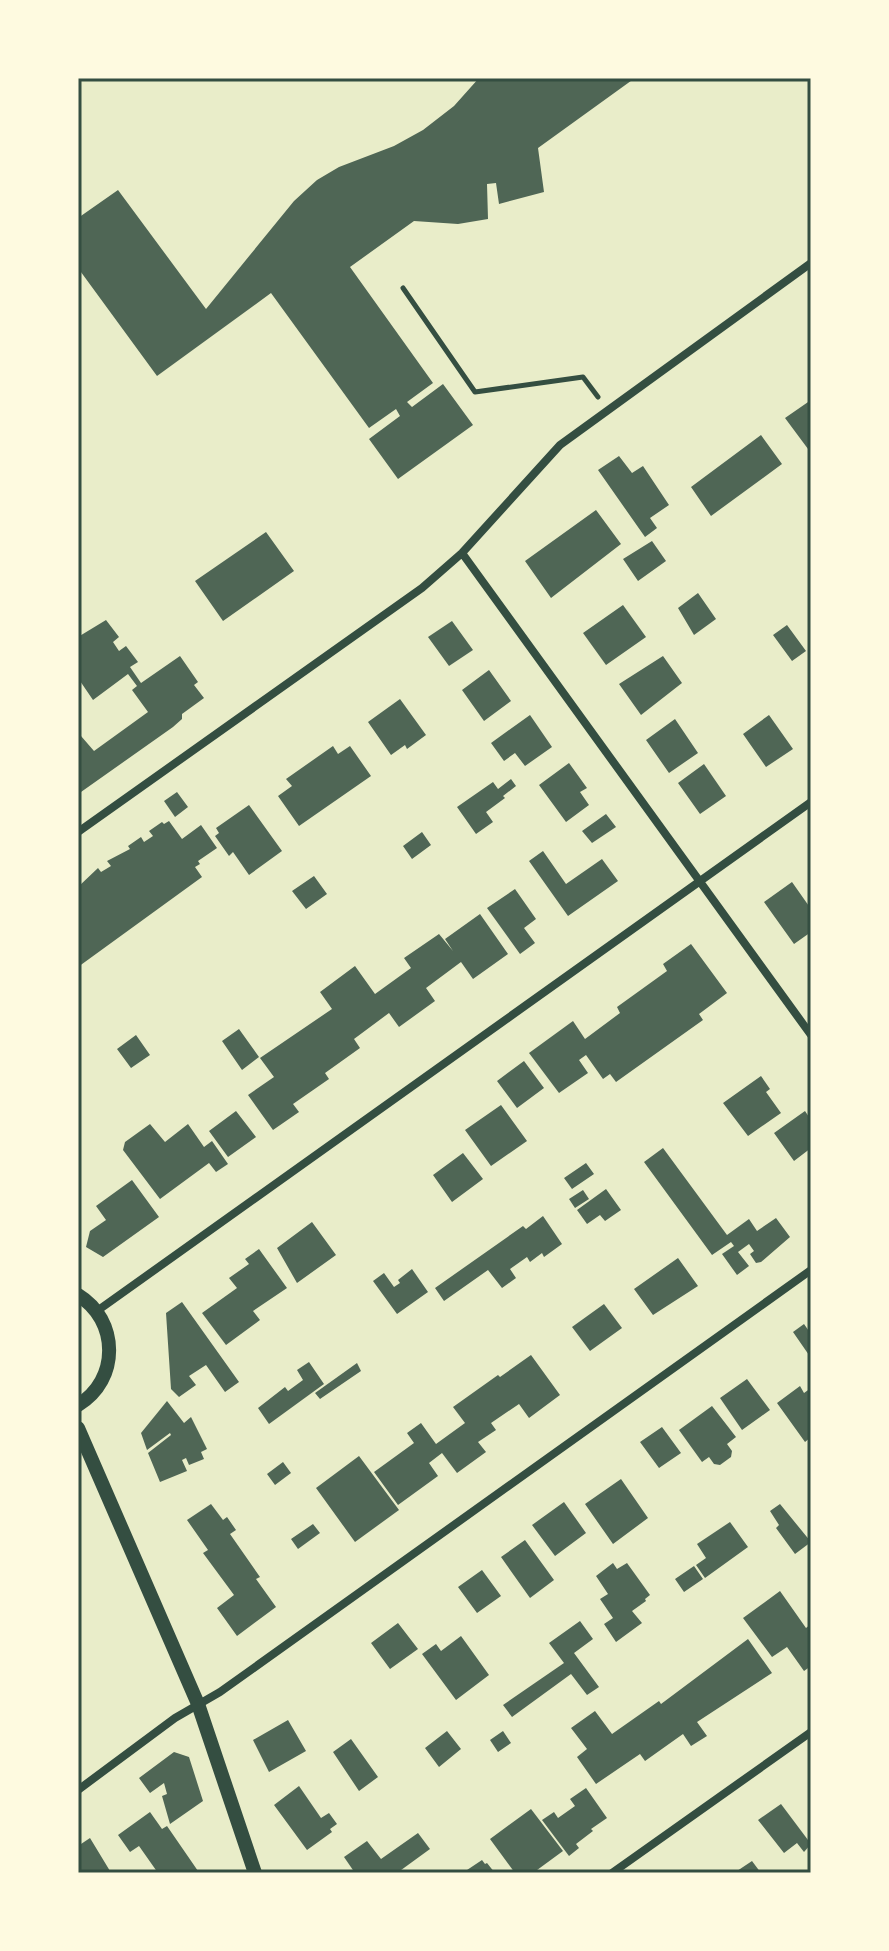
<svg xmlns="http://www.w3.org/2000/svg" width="889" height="1951" font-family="'Sofia Sans Condensed',sans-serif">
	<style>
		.building { fill: #4f6655 }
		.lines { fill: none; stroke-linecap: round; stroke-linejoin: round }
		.path { stroke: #344e41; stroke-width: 5 }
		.minor { stroke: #344e41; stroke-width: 8 }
		.tertiary { stroke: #344e41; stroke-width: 14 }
		.neatline { fill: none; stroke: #344e41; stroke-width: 3 }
	</style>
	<rect width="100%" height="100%" fill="#e9edc9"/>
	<path class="building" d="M479,78H635L538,148L544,192L499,204L496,183L487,184L488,219L458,224L414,221L350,267L433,383L407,402L412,407L443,384L473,425L398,479L369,439L400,416L396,409L369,428L271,293L157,376L78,268V218L118,190L206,309L294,201L317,180L339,167L394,146L423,130L454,106Z
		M811,400V453L785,418Z
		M761,435L782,464L711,516L691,487Z
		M619,456L632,473L643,466L669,505L650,518L657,528L645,537L598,470Z
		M596,510L621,544L551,598L525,561Z
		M266,532L294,571L223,621L195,581Z
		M652,541L666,561L638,581L623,559Z
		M698,593L716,619L694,635L678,608Z
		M623,605L646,637L606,665L583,633Z
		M106,620L119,637L113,642L119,651L126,646L138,662L130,667L141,683L180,656L198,682L194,685L204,698L182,714V719L173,727L81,792L78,788V738L81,736L94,751L148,712L132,690L137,686L128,674L93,700L78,678V637Z
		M452,621L473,650L449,666L428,637Z
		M787,625L806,651L792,661L773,635Z
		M663,656L682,683L641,715L619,684Z
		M489,670L511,701L484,721L462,690Z
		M400,699L426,735L407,749L405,745L391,755L368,722Z
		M530,715L552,747L525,766L515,753L504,761L491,743Z
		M769,715L793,749L766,767L743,734Z
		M675,719L698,753L669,773L646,740Z
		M333,746L338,754L350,746L371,776L299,826L278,796L292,786L286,779Z
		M569,763L587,788L580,792L589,805L566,822L539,785Z
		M704,764L726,796L700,814L678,783Z
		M511,779L516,786L503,796L505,798L486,812L493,822L476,834L457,807L493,782L498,789Z
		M177,792L188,807L175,817L164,801Z
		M249,805L282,851L249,875L233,852L229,856L215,836L219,833L216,828Z
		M606,814L616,827L592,843L582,831Z
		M169,821L182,839L201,825L217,848L198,861L200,864L195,867L202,877L78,967V887L98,868L101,872L111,866L107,861L130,849L128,846L141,837L144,842L153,836L149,831L162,822L164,824Z
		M422,832L431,845L412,859L403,846Z
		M543,851L566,884L602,859L618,881L568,916L529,861Z
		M314,876L327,894L306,909L292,891Z
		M792,882L811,909V932L794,944L764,902Z
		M515,889L536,919L524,928L535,943L520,954L487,908Z
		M480,914L508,954L473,979L461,962L426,988L435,1001L399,1027L389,1013L354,1039L360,1048L325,1073L329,1079L293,1104L299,1112L273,1130L248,1095L274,1077L260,1058L332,1009L320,992L355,966L375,994L411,968L404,958L439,934L453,951L445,939Z
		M691,944L727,993L699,1014L703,1020L616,1082L610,1074L603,1079L586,1055L579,1060L588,1073L559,1093L529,1053L573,1021L585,1039L620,1013L617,1007L667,971L663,964Z
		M239,1029L259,1057L242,1070L222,1041Z
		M136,1035L150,1055L131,1068L117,1049Z
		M524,1061L544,1088L517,1108L497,1081Z
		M761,1076L770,1089L766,1092L781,1113L748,1136L723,1103Z
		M501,1105L527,1141L491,1166L465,1130Z
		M236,1111L256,1137L228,1157L209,1131Z
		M805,1111L811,1120V1148L794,1161L774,1133Z
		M150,1124L165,1142L188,1124L204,1147L212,1141L228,1164L216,1172L209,1163L160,1199L123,1150L125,1142Z
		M663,1148L727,1235L749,1219L757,1231L776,1218L790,1237L761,1262L756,1263L750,1254L754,1251L749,1244L738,1252L749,1266L737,1275L722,1254L734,1246L731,1242L712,1255L644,1162Z
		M463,1153L483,1179L452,1202L433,1175Z
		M586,1163L594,1174L572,1189L564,1178Z
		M132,1180L159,1217L103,1257L86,1247L90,1231L106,1220L96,1206Z
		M606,1189L621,1210L605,1221L600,1215L587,1224L577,1210Z
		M583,1190L589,1199L575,1208L569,1199Z
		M543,1216L562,1244L544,1257L542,1253L530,1262L527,1257L510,1269L516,1278L502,1288L488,1270L444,1301L435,1288L523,1226L526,1229Z
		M312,1222L336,1255L297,1283L277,1248Z
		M259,1249L287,1288L253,1311L260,1320L226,1345L202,1313L237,1288L229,1278L249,1264L245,1259Z
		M678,1258L698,1286L653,1315L634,1289Z
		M412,1269L428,1292L397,1314L373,1281L384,1273L394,1287L400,1283L398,1280Z
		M182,1302L239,1382L225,1392L206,1365L189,1376L196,1385L179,1397L171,1389L166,1313Z
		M604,1304L622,1328L590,1351L572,1327Z
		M804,1324L811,1334V1358L793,1332Z
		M531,1355L560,1395L529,1418L519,1404L491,1423L496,1430L478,1442L486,1452L457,1473L442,1453L429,1463L438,1476L398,1505L374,1472L414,1443L407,1433L421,1423L436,1444L465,1423L453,1407L498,1375L500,1377Z
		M309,1362L324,1384L269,1424L258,1408L285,1387L288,1391L303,1380L297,1370Z
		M357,1363L361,1371L320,1399L315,1393Z
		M747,1379L770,1410L742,1430L720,1398Z
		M800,1386L804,1393L811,1388V1437L805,1442L777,1403Z
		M167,1401L184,1423L191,1417L207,1449L201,1452L204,1459L189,1465L186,1458L182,1460L187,1471L160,1482L148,1453L171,1435L170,1433L147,1450L141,1433Z
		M712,1406L736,1437L727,1444L732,1451L731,1457L720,1465L714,1464L709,1457L702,1462L679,1430Z
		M662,1427L681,1453L659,1468L640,1442Z
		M359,1456L399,1510L355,1542L316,1488Z
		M283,1462L291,1473L275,1485L267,1474Z
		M621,1479L648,1518L613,1544L585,1504Z
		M564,1502L586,1533L555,1556L532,1525Z
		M211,1504L223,1520L227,1517L236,1530L230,1534L260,1577L256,1579L276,1607L237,1636L217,1608L234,1595L203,1553L208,1550L187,1520Z
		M780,1504L811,1542L795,1554L776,1528L779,1525L770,1511Z
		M730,1522L748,1547L705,1578L696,1565L706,1558L697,1544Z
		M313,1524L320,1533L298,1549L291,1539Z
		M525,1540L554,1580L530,1598L501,1557Z
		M613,1563L617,1569L627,1563L650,1595L645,1599L646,1601L632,1611L642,1623L616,1642L604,1624L613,1618L600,1599L608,1594L596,1576Z
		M694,1566L703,1579L684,1592L675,1579Z
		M482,1570L501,1596L477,1613L458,1587Z
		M780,1591L806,1628L811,1624V1666L804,1671L787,1647L772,1657L743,1618Z
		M580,1621L593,1639L574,1653L599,1687L587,1695L571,1674L512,1717L503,1705L564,1663L549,1643Z
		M398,1623L418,1649L390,1669L371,1643Z
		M461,1636L489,1675L456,1700L422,1654L436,1644L441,1651Z
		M748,1639L772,1673L697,1722L707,1736L691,1746L683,1734L645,1761L640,1754L596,1784L577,1757L587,1749L571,1728L595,1711L612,1734L659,1701L661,1704Z
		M288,1720L306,1751L269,1772L253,1740Z
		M447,1731L461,1749L439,1767L425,1748Z
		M503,1731L511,1743L498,1752L490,1740Z
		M351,1739L378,1777L359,1791L333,1752Z
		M174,1752L189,1757L203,1801L170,1824L162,1796L167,1794L164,1783L150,1793L139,1778Z
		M299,1786L321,1818L329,1813L337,1824L330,1829L332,1832L307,1850L274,1805Z
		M586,1788L607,1818L591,1829L593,1831L576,1844L579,1848L569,1856L542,1820L554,1812L558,1818L575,1806L570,1799Z
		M781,1804L811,1844L804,1852L797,1843L784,1853L758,1820Z
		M531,1809L563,1851L533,1873H515L490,1839Z
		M150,1812L162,1829L167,1826L198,1871L158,1873L139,1846L130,1852L118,1835Z
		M418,1833L430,1849L397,1873H355L344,1857L367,1841L381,1859Z
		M90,1838L110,1871L107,1873H78V1846Z
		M482,1860L485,1864L487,1863L495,1873H469L467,1870Z
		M752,1861L761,1873H734Z"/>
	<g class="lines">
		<path class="path" d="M403,288L475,392L583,377L598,397"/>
		<path class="minor" d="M462,553L811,1035
			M78,832L422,588L462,553L560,445L811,263
			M97,1311L811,802
			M78,1790L175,1718L220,1692L811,1270
			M612,1873L811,1732"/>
		<path class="tertiary" d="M78,1295C119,1320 120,1380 78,1405
			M78,1428L198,1704L255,1873"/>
	</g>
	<rect width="889" height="1951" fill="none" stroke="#fefae0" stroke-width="160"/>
	<rect x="80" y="80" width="729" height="1791" class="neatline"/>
</svg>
